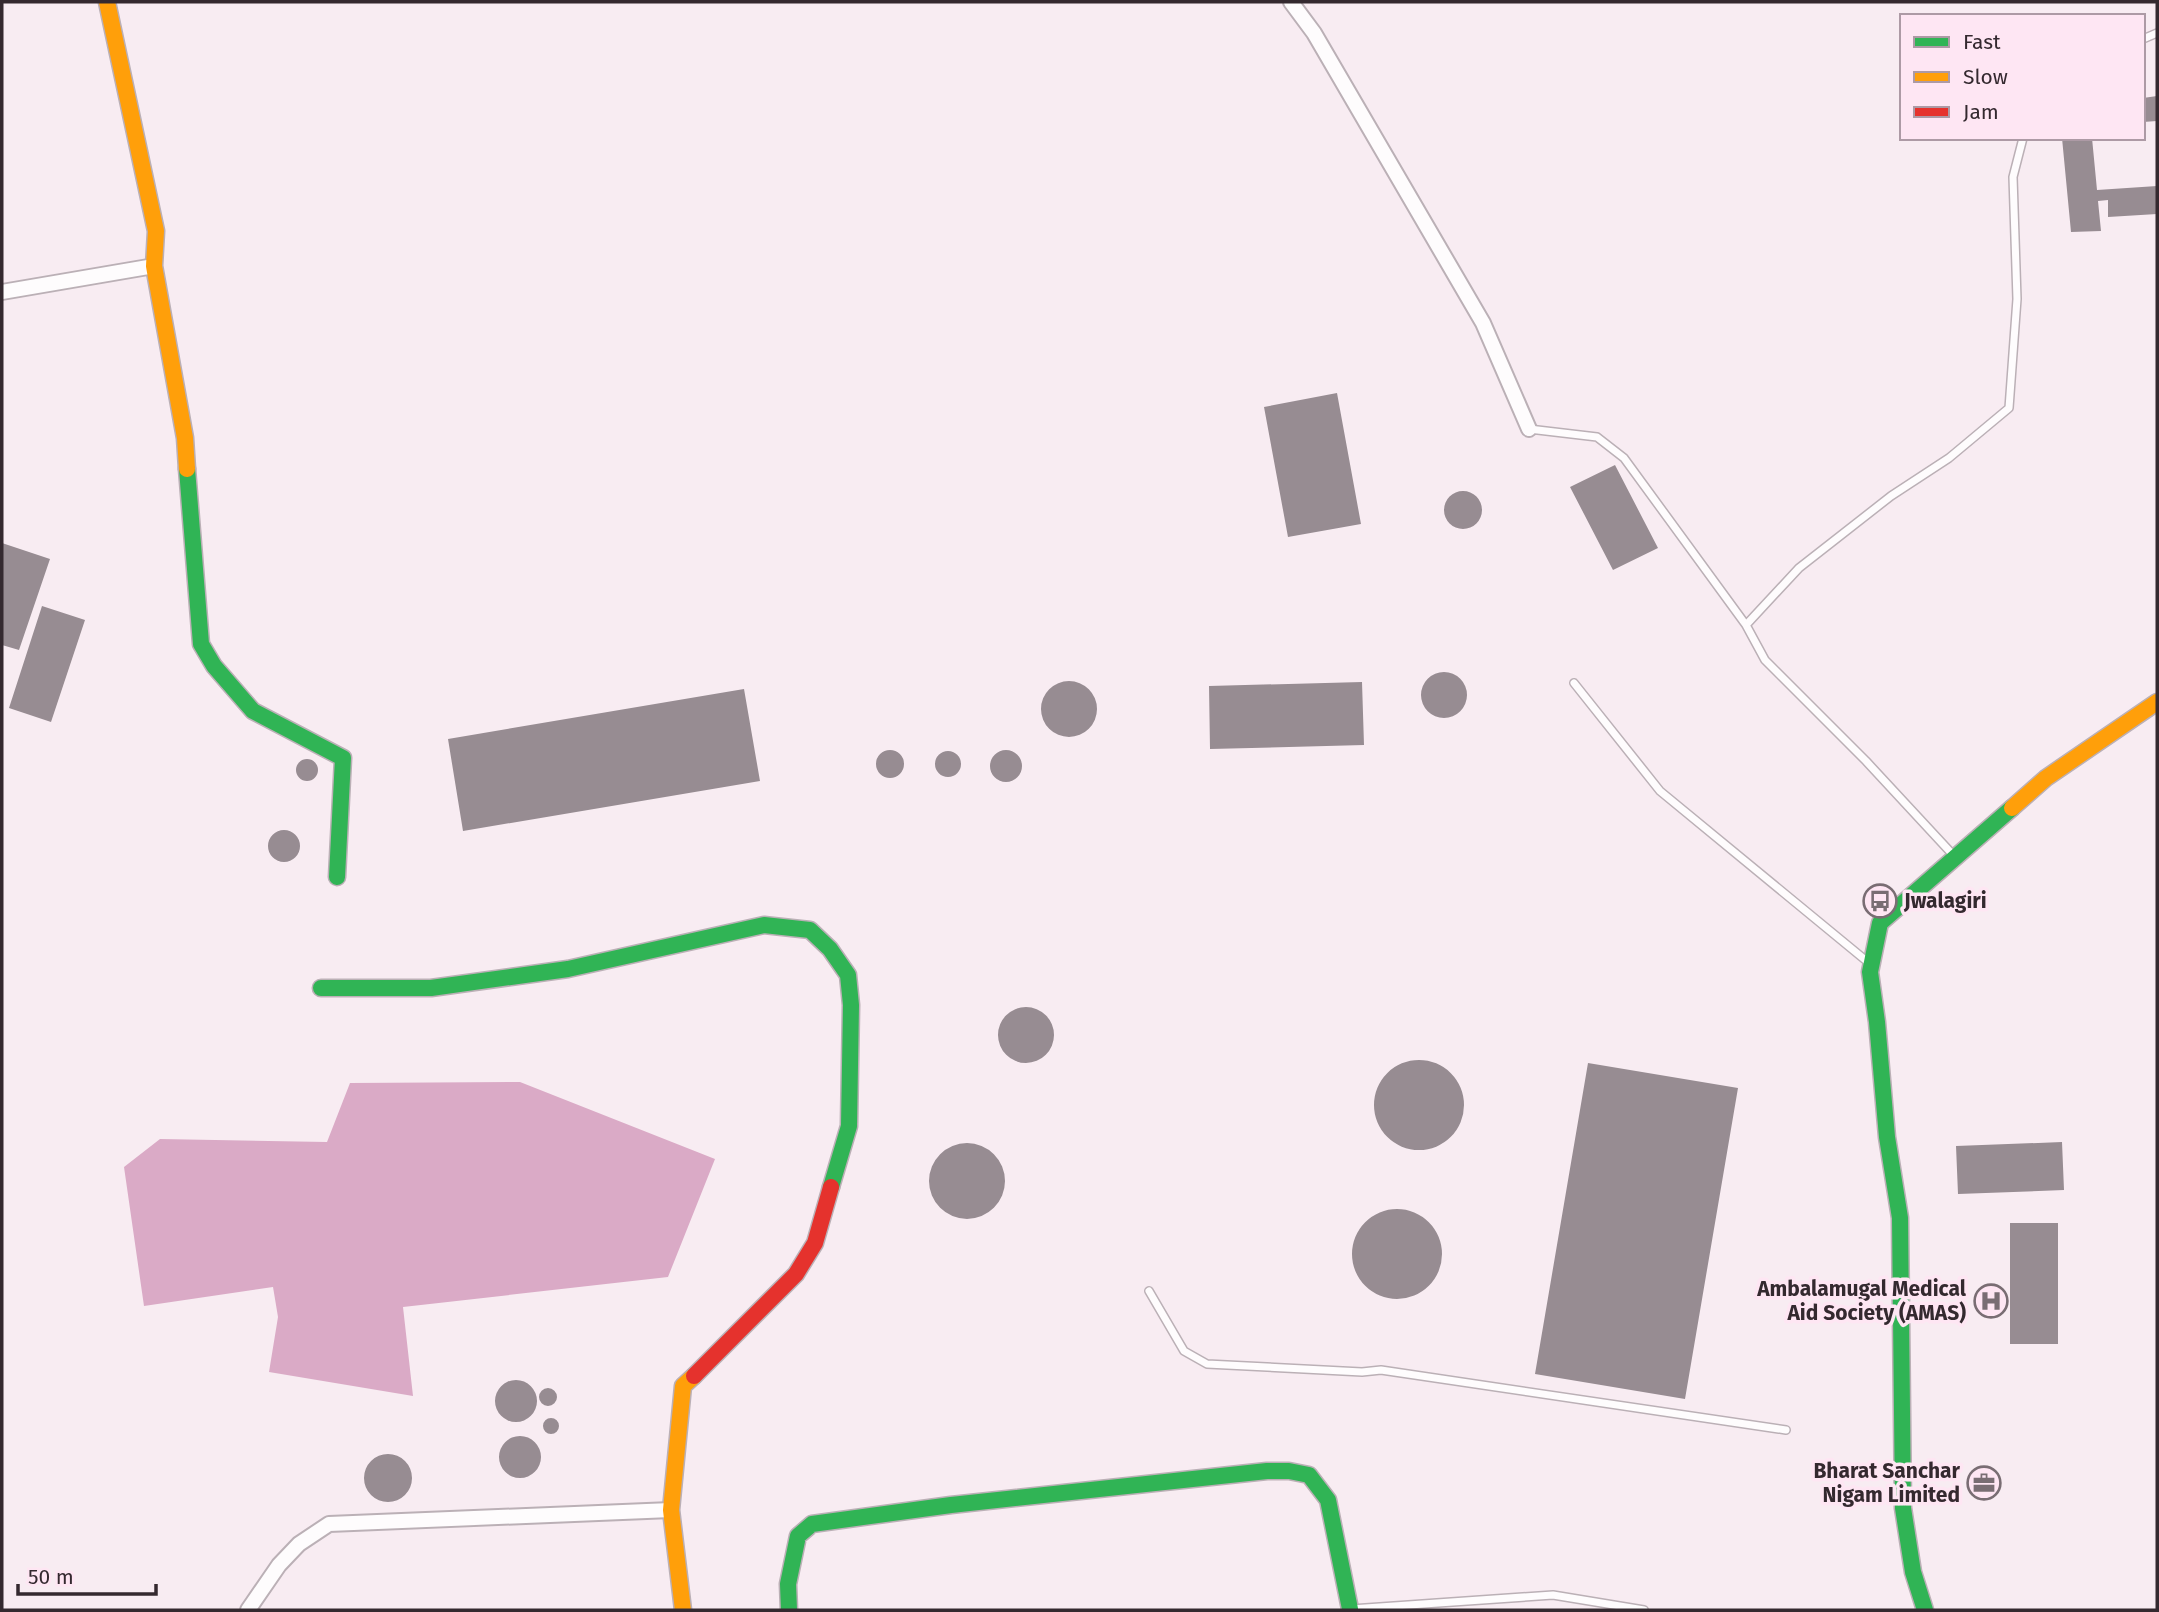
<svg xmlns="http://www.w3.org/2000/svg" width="2159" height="1612" font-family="'Fira Sans',sans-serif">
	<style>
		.water { fill: #daaac6 }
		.building { fill: #978c92 }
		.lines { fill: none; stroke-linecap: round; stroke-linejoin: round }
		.lane-casing { stroke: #bbb0b6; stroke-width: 10 }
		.street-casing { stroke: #bbb0b6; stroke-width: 18 }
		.fast-casing { stroke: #bbb0b6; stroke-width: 19 }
		.slow-casing { stroke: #bbb0b6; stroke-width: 19 }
		.jam-casing { stroke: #bbb0b6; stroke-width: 19 }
		.lane { stroke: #fefcfd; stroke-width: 7 }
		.street { stroke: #fefcfd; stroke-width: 14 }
		.fast { stroke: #30b455; stroke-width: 16 }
		.slow { stroke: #ff9f0a; stroke-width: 16 }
		.jam { stroke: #e5322d; stroke-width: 16 }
		.labels { text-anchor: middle; stroke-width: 7; stroke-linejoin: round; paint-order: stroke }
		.poi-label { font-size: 21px; font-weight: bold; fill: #34292f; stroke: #fee6f3; text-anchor: end }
	</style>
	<rect width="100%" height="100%" fill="#f8ecf2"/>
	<path class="water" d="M520,1082L715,1159L668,1277L403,1307L413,1396L269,1372L278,1317L273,1287L144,1306L124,1167L160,1139L327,1142L350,1083Z"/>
	<path class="building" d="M2157,96V121L2143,122V98Z
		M2062,138H2092L2097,190L2157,186V214L2108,217V200L2098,201L2101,231L2071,232Z
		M1337,393L1361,524L1288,537L1264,407Z
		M1615,465L1658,548L1613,570L1570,487Z
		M1444 510a19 19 0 1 1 38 0a19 19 0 1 1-38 0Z
		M2,543L50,559L19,650L2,645Z
		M42,606L85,620L51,722L9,708Z
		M1421 695a23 23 0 1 1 46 0a23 23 0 1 1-46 0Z
		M1041 709a28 28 0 1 1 56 0a28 28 0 1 1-56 0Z
		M1362,682L1364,745L1210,749L1209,686Z
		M744,689L760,781L463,831L448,739Z
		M876 764a14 14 0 1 1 28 0a14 14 0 1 1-28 0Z
		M990 766a16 16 0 1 1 32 0a16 16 0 1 1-32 0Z
		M935 764a13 13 0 1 1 26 0a13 13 0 1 1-26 0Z
		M296 770a11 11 0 1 1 22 0a11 11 0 1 1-22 0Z
		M268 846a16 16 0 1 1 32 0a16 16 0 1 1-32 0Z
		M998 1035a28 28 0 1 1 56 0a28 28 0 1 1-56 0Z
		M1374 1105a45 45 0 1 1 90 0a45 45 0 1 1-90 0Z
		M1588,1063L1738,1088L1685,1399L1535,1374Z
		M2062,1142L2064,1190L1958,1194L1956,1146Z
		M929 1181a38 38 0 1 1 76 0a38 38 0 1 1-76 0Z
		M1352 1254a45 45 0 1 1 90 0a45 45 0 1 1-90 0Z
		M2010,1223H2058V1344H2010Z
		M495 1401a21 21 0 1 1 42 0a21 21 0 1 1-42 0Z
		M539 1397a9 9 0 1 1 18 0a9 9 0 1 1-18 0Z
		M543 1426a8 8 0 1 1 16 0a8 8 0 1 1-16 0Z
		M499 1457a21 21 0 1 1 42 0a21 21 0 1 1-42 0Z
		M364 1478a24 24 0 1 1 48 0a24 24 0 1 1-48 0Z"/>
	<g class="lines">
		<defs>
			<path id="lane" d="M2143,39L2157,33
				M1529,429L1597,437L1624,458L1746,625
				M1574,683L1660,791L1869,963
				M1955,857L1866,761L1765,660L1746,625L1799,568L1891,496L1949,458L2009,408L2017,299L2013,177L2023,138
				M1149,1291L1184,1351L1207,1364L1362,1372L1381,1370L1786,1430
				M1351,1609L1553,1595L1644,1610"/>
			<path id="street" d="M1291,2L1314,33L1483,323L1529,429
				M2,292L154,266
				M248,1610L279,1565L299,1544L329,1524L671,1510"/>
			<path id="fast" d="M187,469L201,644L214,666L253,711L343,758L337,877
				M321,988H431L568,969L764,925L810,930L830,949L848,975L851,1005L849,1126L831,1187
				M789,1610L788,1584L798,1536L812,1524L951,1505L1267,1471H1289L1309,1475L1328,1500L1350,1609
				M1925,1610L1913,1572L1903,1508L1900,1218L1887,1137L1877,1022L1870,972L1880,923L2012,808"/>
			<path id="slow" d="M107,2L156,231L154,266L185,438L187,469
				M2012,808L2046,778L2157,702
				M683,1610L671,1510L683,1386L694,1376"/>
			<path id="jam" d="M694,1376L796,1274L815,1243L831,1187"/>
		</defs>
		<use href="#lane" class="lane-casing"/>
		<use href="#street" class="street-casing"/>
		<use href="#fast" class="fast-casing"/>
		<use href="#slow" class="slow-casing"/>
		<use href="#jam" class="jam-casing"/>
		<use href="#lane" class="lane"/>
		<use href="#street" class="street"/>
		<use href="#fast" class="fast"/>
		<use href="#slow" class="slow"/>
		<use href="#jam" class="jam"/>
	</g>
	<defs>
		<symbol id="bus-ring" viewBox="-11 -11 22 22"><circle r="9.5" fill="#fee6f3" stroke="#796d73" stroke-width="1.5"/><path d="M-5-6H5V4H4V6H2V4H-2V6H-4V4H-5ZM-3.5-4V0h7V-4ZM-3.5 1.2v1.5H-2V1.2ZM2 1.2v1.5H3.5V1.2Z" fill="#796d73"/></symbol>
		<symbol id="hospital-ring" viewBox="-11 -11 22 22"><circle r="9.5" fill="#fee6f3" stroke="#796d73" stroke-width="1.5"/><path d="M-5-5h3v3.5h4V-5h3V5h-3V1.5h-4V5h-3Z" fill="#796d73"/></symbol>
		<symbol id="office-ring" viewBox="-11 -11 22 22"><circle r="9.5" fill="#fee6f3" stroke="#796d73" stroke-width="1.5"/><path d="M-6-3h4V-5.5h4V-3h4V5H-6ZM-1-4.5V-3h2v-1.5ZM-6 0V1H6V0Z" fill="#796d73"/></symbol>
	</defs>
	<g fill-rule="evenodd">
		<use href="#bus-ring" x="1861" y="882" width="38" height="38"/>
		<use href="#hospital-ring" x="1972" y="1282" width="38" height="38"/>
		<use href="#office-ring" x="1965" y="1464" width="38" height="38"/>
	</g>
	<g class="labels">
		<g class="poi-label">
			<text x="1904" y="908" text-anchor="start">Jwalagiri</text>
			<text x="1966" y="1296">Ambalamugal Medical<tspan x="1966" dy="24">Aid Society (AMAS)</tspan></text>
			<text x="1960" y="1478">Bharat Sanchar<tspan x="1960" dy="24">Nigam Limited</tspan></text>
		</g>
	</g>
	<rect width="2159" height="1612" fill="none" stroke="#34292f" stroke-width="7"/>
	<rect x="1900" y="14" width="245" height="126" fill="#fee6f3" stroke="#ad9aa5" stroke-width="2"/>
	<rect x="1914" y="37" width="35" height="10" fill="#30b455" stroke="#ad9aa5" stroke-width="2"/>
	<text x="1963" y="49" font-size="21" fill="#34292f">Fast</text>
	<rect x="1914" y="72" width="35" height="10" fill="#ff9f0a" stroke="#ad9aa5" stroke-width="2"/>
	<text x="1963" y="84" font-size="21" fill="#34292f">Slow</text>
	<rect x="1914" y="107" width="35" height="10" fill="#e5322d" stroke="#ad9aa5" stroke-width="2"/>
	<text x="1963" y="119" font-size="21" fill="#34292f">Jam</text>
	<path d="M18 1584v10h138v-10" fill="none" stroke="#34292f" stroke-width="3.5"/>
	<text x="28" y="1584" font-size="21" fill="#34292f" stroke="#fee6f3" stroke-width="5" paint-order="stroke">50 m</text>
</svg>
